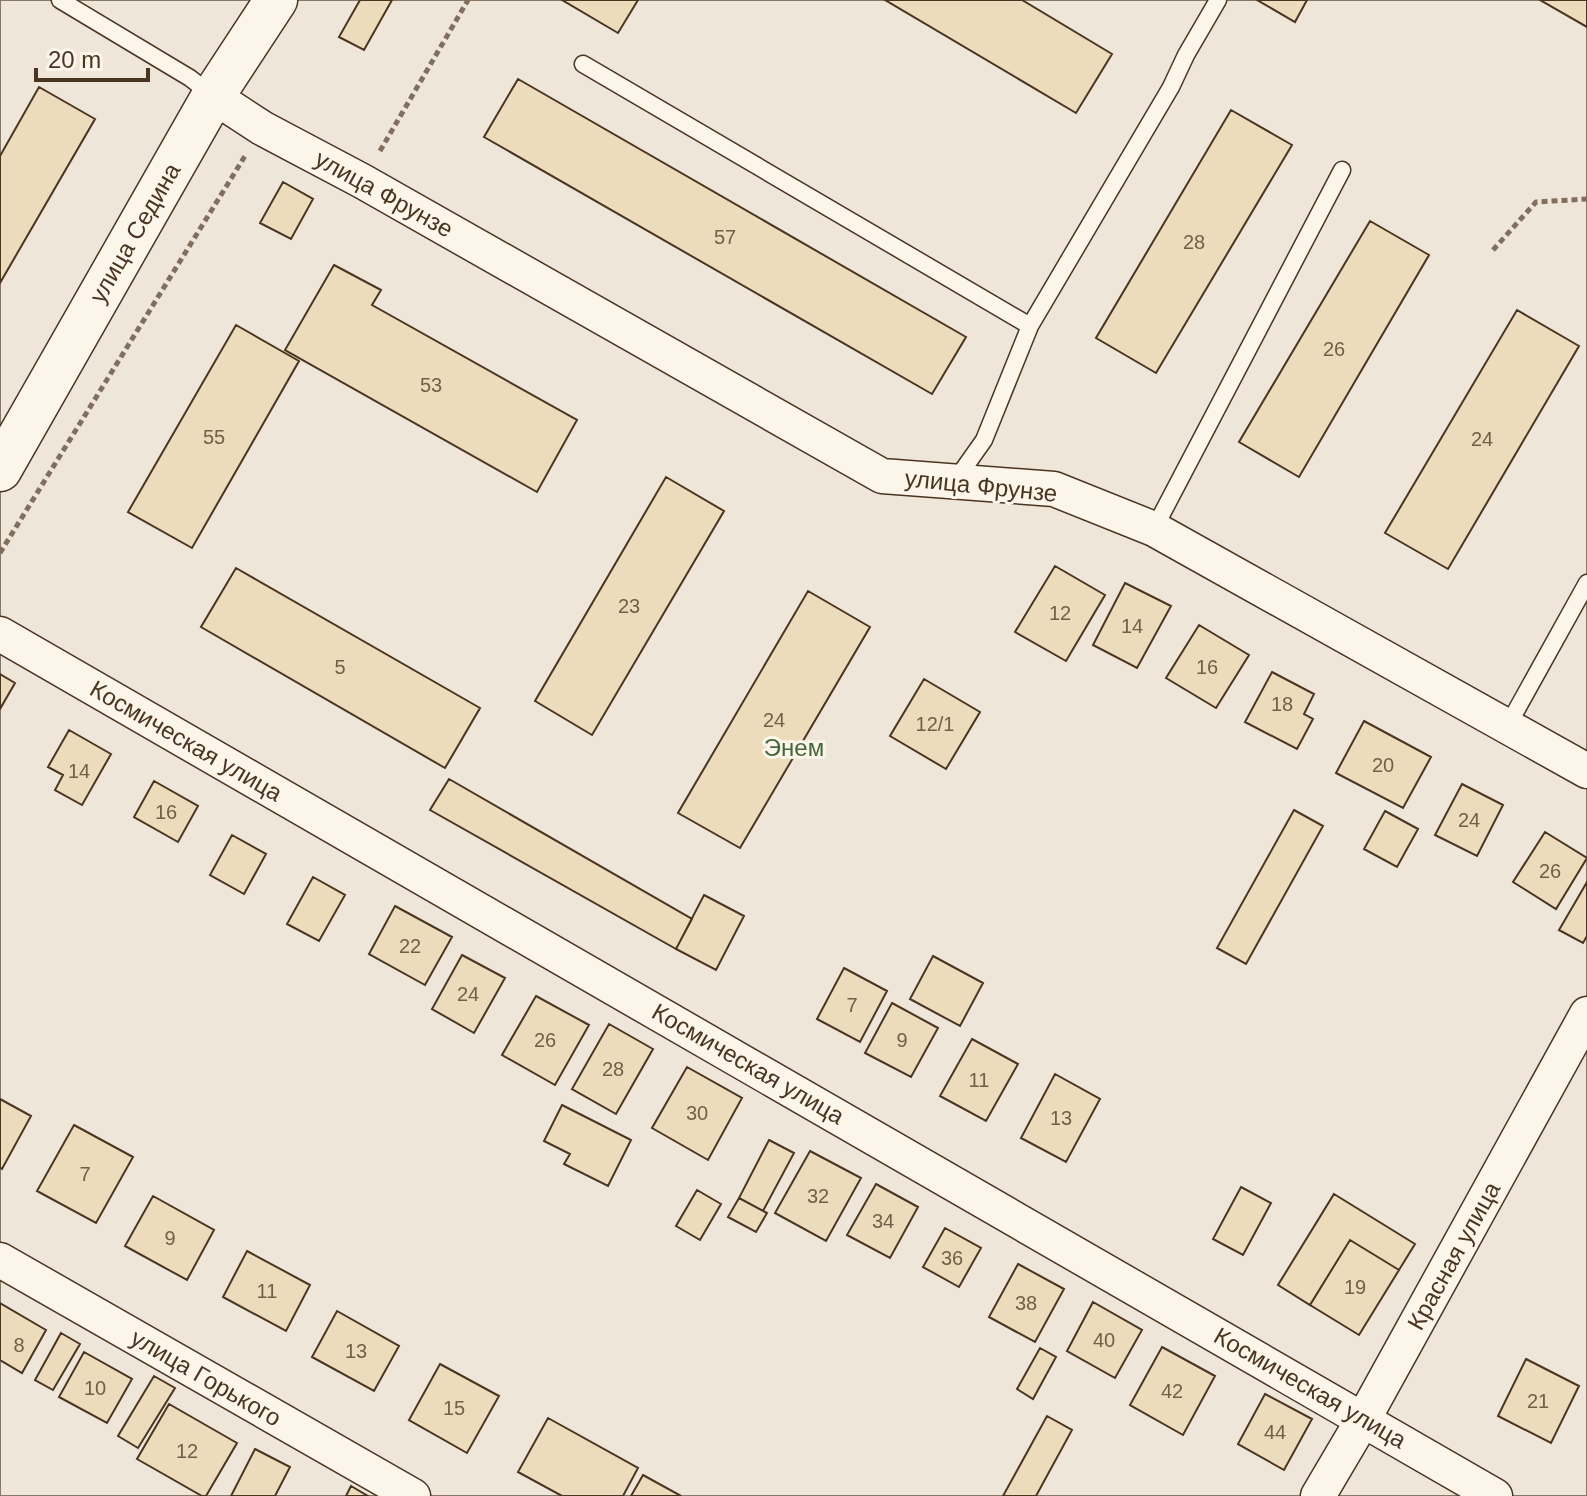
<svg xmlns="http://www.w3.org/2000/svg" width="1587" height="1496" font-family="Arial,sans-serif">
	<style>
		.green { fill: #ede6d9; stroke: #887966; stroke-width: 2 }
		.building { fill: #ecdcbc; stroke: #4a3520; stroke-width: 2 }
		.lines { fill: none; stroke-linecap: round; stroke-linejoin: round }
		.service-casing { stroke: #4a3520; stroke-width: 19 }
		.minor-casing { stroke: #4a3520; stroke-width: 37 }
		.tertiary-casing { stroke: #4a3520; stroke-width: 45 }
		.path { stroke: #7f6f5c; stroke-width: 5; stroke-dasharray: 6 4; stroke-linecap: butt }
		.service { stroke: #fbf6e9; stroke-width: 16 }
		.minor { stroke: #fbf6e9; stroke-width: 34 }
		.tertiary { stroke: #fbf6e9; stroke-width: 42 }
		.labels { text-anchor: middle; stroke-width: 6; stroke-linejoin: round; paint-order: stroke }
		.number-label { font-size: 20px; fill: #725f47 }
		.street-label { font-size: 24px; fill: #4a3520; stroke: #fbf6e9 }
		.park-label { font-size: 24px; fill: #436837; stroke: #fbf6e9 }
	</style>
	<rect width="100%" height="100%" fill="#fbf6e9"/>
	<path class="green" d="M0,0H1587V1496H0Z"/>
	<path class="building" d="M360,0H392L364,50L339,37Z
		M562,0H638L618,33Z
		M885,0H1022L1112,54L1076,113Z
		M1257,0H1307L1295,22Z
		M1540,0H1587V27Z
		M518,79L966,337L932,394L484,137Z
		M39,87L95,119L0,283V156Z
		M1231,110L1292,145L1156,373L1096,338Z
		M283,182L313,199L291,239L260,223Z
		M1370,221L1429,255L1299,477L1239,442Z
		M334,265L381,290L372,305L577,420L537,492L285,350Z
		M1517,310L1579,346L1448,569L1385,533Z
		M236,325L299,361L192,548L128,512Z
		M666,477L724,511L592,735L535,701Z
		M1055,566L1105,595L1066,661L1015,632Z
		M236,568L480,708L445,768L201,627Z
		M1125,583L1171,606L1137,668L1093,645Z
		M808,591L870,627L740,848L678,813Z
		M1199,625L1249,655L1216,708L1166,678Z
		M1272,672L1314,694L1304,714L1313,719L1297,749L1245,722Z
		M0,674L15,683L0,709Z
		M924,679L980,712L946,769L890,736Z
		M1364,721L1431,757L1403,808L1336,773Z
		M69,730L111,754L82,805L55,790L63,775L48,767Z
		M449,779L692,919L676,949L430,810Z
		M154,781L198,806L178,842L134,817Z
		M1462,784L1503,805L1477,856L1435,835Z
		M1294,810L1323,826L1246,964L1217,948Z
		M1385,811L1418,829L1397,867L1364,849Z
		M1545,832L1587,858L1556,909L1513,882Z
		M232,835L266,854L244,894L210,875Z
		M313,877L345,895L319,941L287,924Z
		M1587,882V936L1583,943L1559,930Z
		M704,895L744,916L716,970L676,949Z
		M395,906L452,937L425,985L369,954Z
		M462,955L505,978L474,1033L432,1009Z
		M933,956L983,983L960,1026L910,999Z
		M844,968L887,991L860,1042L817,1019Z
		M536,996L589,1025L555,1085L502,1055Z
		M892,1003L938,1028L911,1077L865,1053Z
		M609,1024L653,1049L616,1114L572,1089Z
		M972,1039L1018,1064L986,1121L940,1096Z
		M687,1067L742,1098L708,1160L652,1128Z
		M1055,1074L1100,1099L1066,1162L1021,1138Z
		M0,1099L31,1116L2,1169L0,1168Z
		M562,1105L631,1140L608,1186L564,1164L570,1154L544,1141Z
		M74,1125L133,1157L96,1223L37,1191Z
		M769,1140L794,1153L763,1211L739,1198Z
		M810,1151L861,1178L826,1241L775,1213Z
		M876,1184L918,1207L890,1258L847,1235Z
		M1241,1187L1271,1203L1243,1255L1213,1239Z
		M697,1190L721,1204L700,1240L676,1226Z
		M1334,1194L1415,1244L1399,1270L1350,1240L1310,1305L1278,1285Z
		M153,1196L214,1230L187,1280L125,1246Z
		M739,1198L767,1213L756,1232L728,1217Z
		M945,1228L981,1248L959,1287L923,1267Z
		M1350,1240L1399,1270L1359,1335L1310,1305Z
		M247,1251L310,1285L286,1331L223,1297Z
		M1018,1264L1064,1289L1035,1342L989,1317Z
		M1093,1302L1142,1330L1115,1378L1067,1351Z
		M0,1303L46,1330L22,1373L0,1360Z
		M337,1311L399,1346L374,1391L312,1357Z
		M61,1333L80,1344L53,1390L35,1380Z
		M1162,1347L1215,1376L1183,1435L1130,1405Z
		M1040,1348L1056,1357L1033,1399L1017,1389Z
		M84,1352L132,1379L107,1423L59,1397Z
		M1526,1359L1579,1386L1551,1443L1498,1416Z
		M440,1364L499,1396L467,1453L409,1420Z
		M154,1376L175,1388L138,1448L118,1436Z
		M1265,1394L1312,1419L1284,1470L1238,1444Z
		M169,1404L237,1443L206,1496H202L137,1459Z
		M1047,1416L1072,1430L1036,1496H1003Z
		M548,1418L638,1468L623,1496H562L518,1472Z
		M255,1449L290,1467L275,1496H231Z
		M643,1475L681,1496H631Z
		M351,1486L368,1496H346Z"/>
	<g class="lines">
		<defs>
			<path id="service" d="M60,0L190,78L213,96
				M583,64L1030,326
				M955,481L984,440L1030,326L1171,87L1186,55L1218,0
				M1154,529L1342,170
				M1507,727L1587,583"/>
			<path id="minor" d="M213,96L262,128L362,181L882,476L1054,489L1154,529L1587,771
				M0,634L1495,1496
				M0,1260L413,1496
				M1318,1496L1364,1418L1587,1014"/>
			<path id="tertiary" d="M0,470L213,96L276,0"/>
		</defs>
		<use href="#service" class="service-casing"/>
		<use href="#minor" class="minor-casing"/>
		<use href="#tertiary" class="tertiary-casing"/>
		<path class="path" d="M380,151L468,0
			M1493,250L1536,202L1587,199
			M0,553L245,156"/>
		<use href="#service" class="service"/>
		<use href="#minor" class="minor"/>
		<use href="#tertiary" class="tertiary"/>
	</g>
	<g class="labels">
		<g class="number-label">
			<text x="725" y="244">57</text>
			<text x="1194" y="249">28</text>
			<text x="1334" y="356">26</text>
			<text x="431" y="392">53</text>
			<text x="214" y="444">55</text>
			<text x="1482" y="446">24</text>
			<text x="629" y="613">23</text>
			<text x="1060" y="620">12</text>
			<text x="1132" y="633">14</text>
			<text x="340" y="674">5</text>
			<text x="1207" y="674">16</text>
			<text x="1282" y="711">18</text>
			<text x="774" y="727">24</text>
			<text x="935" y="731">12/1</text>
			<text x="1383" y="772">20</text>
			<text x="79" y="778">14</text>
			<text x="166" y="819">16</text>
			<text x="1469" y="827">24</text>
			<text x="1550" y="878">26</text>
			<text x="410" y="953">22</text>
			<text x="468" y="1001">24</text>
			<text x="852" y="1012">7</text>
			<text x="545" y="1047">26</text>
			<text x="902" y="1047">9</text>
			<text x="613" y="1076">28</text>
			<text x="979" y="1087">11</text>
			<text x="697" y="1120">30</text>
			<text x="1061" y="1125">13</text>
			<text x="85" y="1181">7</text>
			<text x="818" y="1203">32</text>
			<text x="883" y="1228">34</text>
			<text x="170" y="1245">9</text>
			<text x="952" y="1265">36</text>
			<text x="1355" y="1294">19</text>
			<text x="267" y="1298">11</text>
			<text x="1026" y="1310">38</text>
			<text x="1104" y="1347">40</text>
			<text x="19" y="1352">8</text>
			<text x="356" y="1358">13</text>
			<text x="95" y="1395">10</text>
			<text x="1172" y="1398">42</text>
			<text x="1538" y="1408">21</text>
			<text x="454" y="1415">15</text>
			<text x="1275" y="1439">44</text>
			<text x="187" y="1458">12</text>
		</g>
		<g class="street-label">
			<text transform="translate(384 194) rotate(29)" y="8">улица Фрунзе</text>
			<text transform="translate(135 233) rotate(-60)" y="8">улица Седина</text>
			<text transform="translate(981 486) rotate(6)" y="8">улица Фрунзе</text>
			<text transform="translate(186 741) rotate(30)" y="8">Космическая улица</text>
			<text transform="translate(748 1064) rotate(30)" y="8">Космическая улица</text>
			<text transform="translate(1454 1256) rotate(-61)" y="8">Красная улица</text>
			<text transform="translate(206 1378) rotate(30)" y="8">улица Горького</text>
			<text transform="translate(1310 1388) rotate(30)" y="8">Космическая улица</text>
		</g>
		<g class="park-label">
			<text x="794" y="756">Энем</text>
		</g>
	</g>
	<path d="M36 68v12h112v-12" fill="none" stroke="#4a3520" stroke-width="4"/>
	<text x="48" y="68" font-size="24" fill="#4a3520" stroke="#fbf6e9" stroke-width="6" paint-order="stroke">20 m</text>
</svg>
